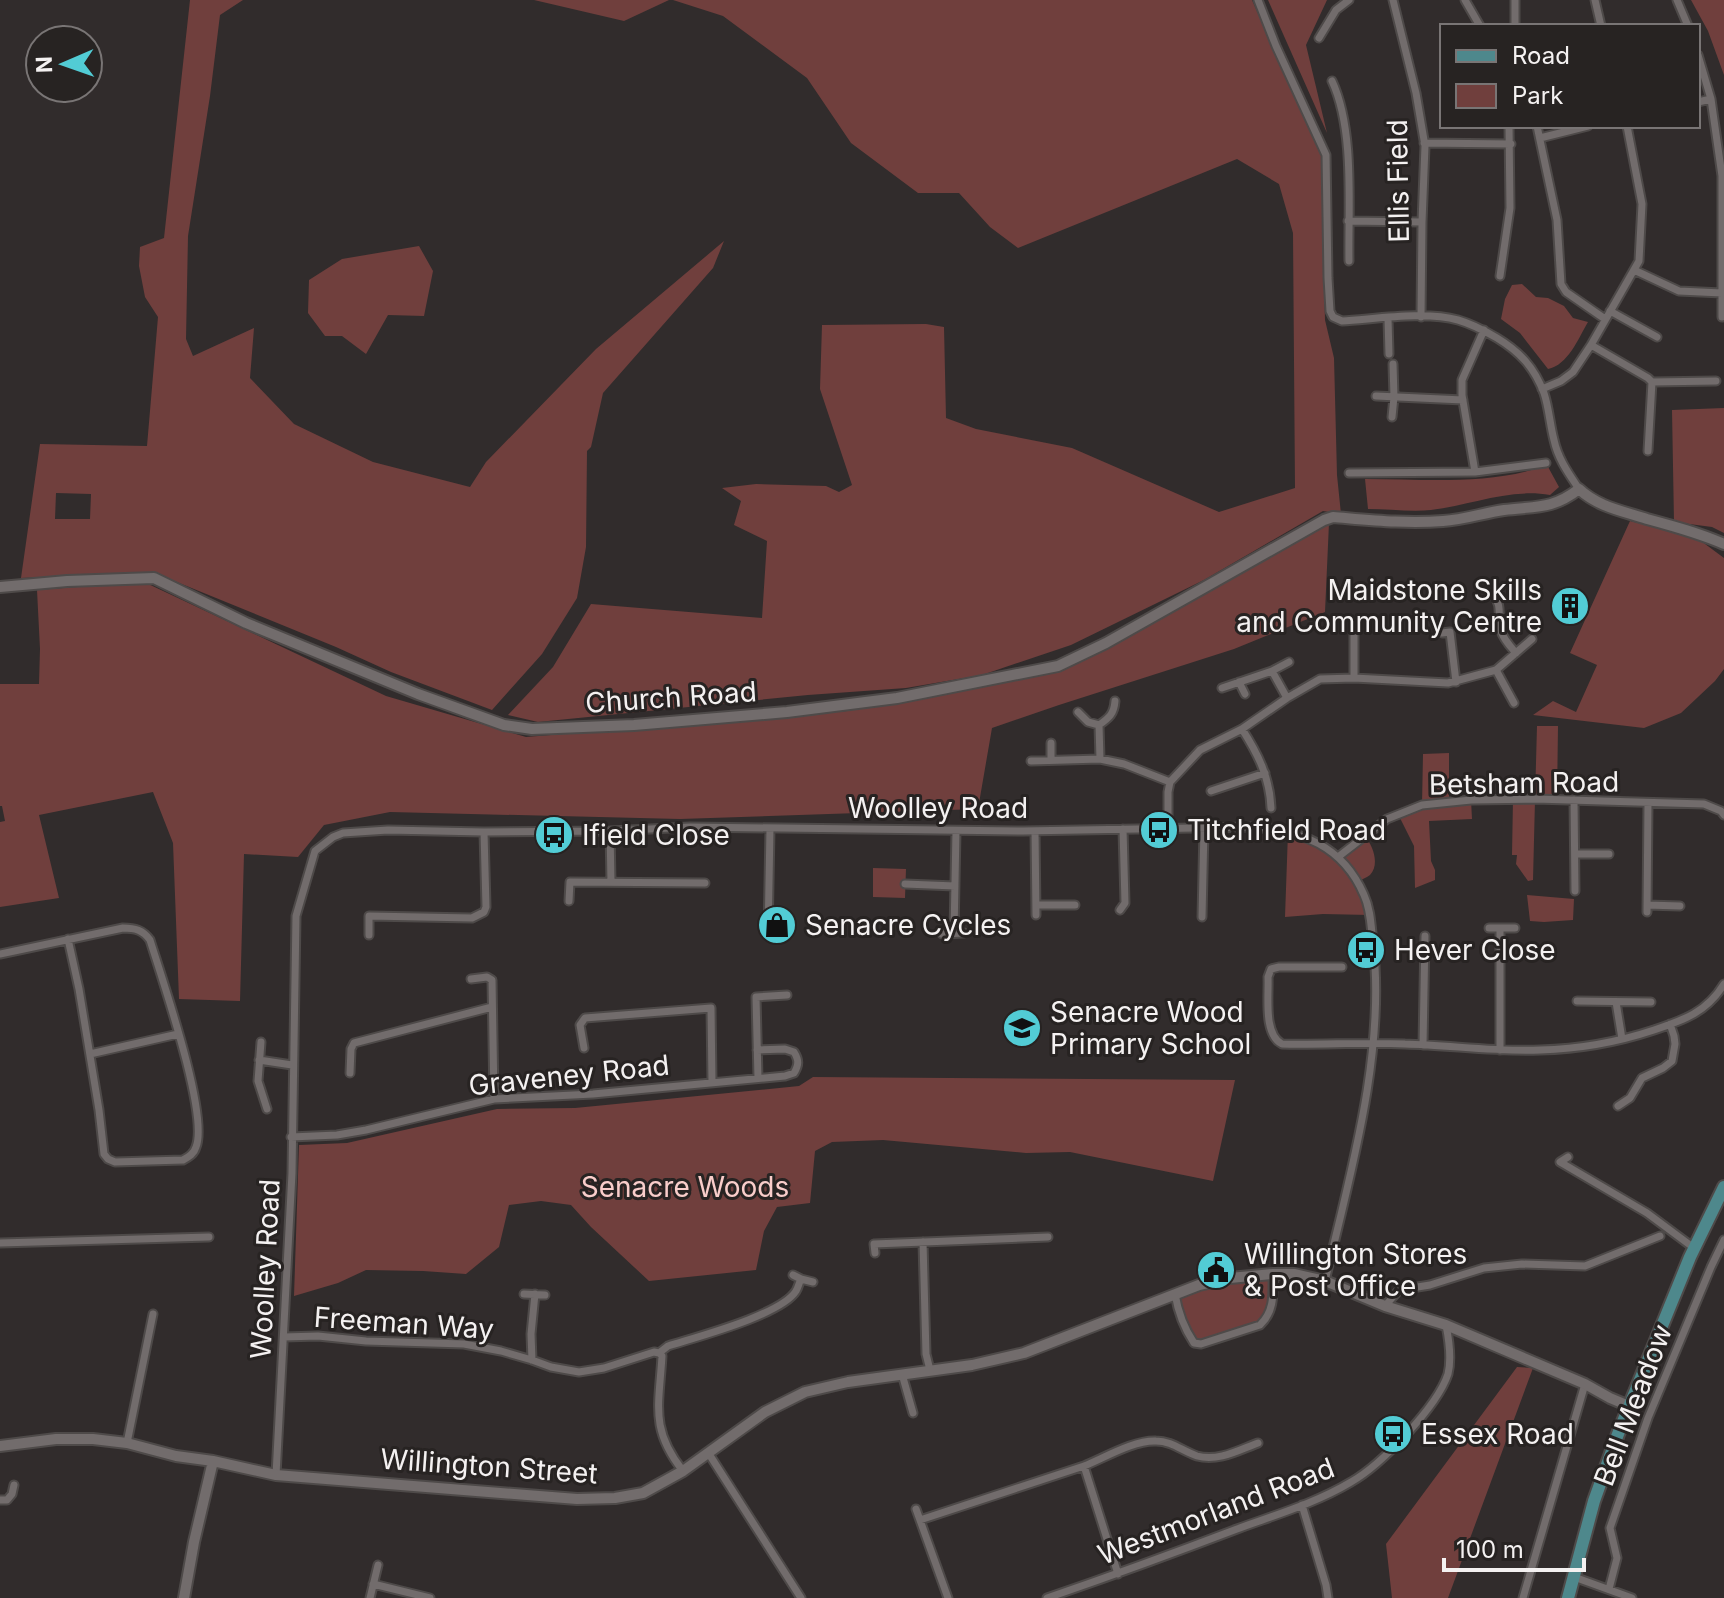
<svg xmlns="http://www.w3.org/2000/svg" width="1724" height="1598" font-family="Inter,sans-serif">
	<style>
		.green { fill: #703f3d; fill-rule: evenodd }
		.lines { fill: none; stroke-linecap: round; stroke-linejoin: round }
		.street-casing { stroke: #4e4a49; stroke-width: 11 }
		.secondary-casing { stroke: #4e4a49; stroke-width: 14 }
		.primary-casing { stroke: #4e4a49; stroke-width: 16 }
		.street { stroke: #726c6c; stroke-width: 7 }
		.secondary { stroke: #726c6c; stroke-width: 10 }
		.primary { stroke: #4e888c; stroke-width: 12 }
		.labels { text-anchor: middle; stroke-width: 6; stroke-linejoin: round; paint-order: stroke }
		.street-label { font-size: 28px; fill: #f4f1f1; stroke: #272322 }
		.poi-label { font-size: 28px; fill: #f4f1f1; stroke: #272322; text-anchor: start }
		.park-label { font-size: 28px; fill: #f9cdca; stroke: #272322 }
	</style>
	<rect width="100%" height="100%" fill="#312c2c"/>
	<path class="green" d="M190,0H243L220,15L210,96L188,236L186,339L193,356L254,328L250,378L294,424L373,462L470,487L486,462L596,349L724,241L713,268L603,393L591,447L587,451L586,547L577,598L542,654L492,710L391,672L336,647L162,576L141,573L21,578L40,444L147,446L158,317L145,297L139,266L140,247L164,238ZM56,493L91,494L90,519H55Z
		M534,0H669L624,21Z
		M673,0H1252L1321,154L1325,320L1334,358L1337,475L1341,514L1323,511L1204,580L1071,645L982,675L906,688L808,695L538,722L508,715L553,667L591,604L762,618L767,541L734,525L741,501L722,488L756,484L826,486L839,492L852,485L820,389L822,325L926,324L944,327L946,418L976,429L1072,448L1219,512L1295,488L1293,233L1279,184L1237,159L1018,248L990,227L959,193H918L851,143L807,78L723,16Z
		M1268,0H1327L1306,45L1327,133Z
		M1691,0H1724V75L1708,31Z
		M419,246L433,271L424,316L388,315L366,354L342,336H325L308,313L309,280L342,259Z
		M1522,284L1536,297L1548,298L1564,306L1573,318L1588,322C1578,339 1568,365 1548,369L1520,333L1501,319L1505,299L1512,285Z
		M1724,408V533L1712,527L1674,522L1672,410Z
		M1547,465L1559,487L1550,495C1510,488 1471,505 1431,510C1411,512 1388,509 1368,509L1365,479C1424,479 1490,486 1547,465Z
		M1630,521L1697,538L1724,558V669L1715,681L1681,713L1644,728L1533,715L1553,701L1576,712L1597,665L1570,653Z
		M1329,523L1325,612L1234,649L1059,705L992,728L978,809L680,819L390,812L324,825L298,857L244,854L240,1001L179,999L173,843L153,792L39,815L59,898L0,907V822L5,821L2,806H0V684H39L40,649L37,590L144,582L386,696L526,737L847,711L1053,673Z
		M1537,726H1558L1557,800H1535L1533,880L1528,881L1516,864L1517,855H1512L1513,799H1535Z
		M1449,753V801L1471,800L1472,819L1429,821L1431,861L1435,870V880L1415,888L1414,846L1398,814L1422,805L1423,754Z
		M1288,832L1338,857L1365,836C1373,846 1380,864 1370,875C1369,876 1359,881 1358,882L1370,915L1323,914L1285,917Z
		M873,868L906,869L905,898L873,897Z
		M1527,895L1574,899L1573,920L1544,922L1530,921Z
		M813,1077L1235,1080L1213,1181L1070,1152L1026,1153L883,1140L832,1142L815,1151L810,1203L777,1207L764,1231L756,1270L649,1281L591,1227L571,1205L541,1201L509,1205L499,1247L466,1274L423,1271L366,1270L338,1283L294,1296L299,1145L347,1143L497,1109L575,1108L799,1086Z
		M1273,1274V1301L1260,1325L1194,1343L1175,1294Z
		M1517,1367L1533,1368L1448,1598H1392L1386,1544Z"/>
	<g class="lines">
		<defs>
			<path id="street" d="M1258,0L1276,46L1326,155L1328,278L1330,311L1333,317L1342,321C1376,319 1425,311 1458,320C1472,324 1485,331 1497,338C1520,352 1534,367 1544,393C1549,408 1550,425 1554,440C1558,459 1569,474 1579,489
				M1393,0L1416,93L1425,146L1422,222L1421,317
				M1465,0L1480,26
				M1595,0L1601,26
				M1677,0L1688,26
				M1515,26V0
				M1319,38L1336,10L1349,0
				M1698,55L1711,99
				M1332,81C1355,130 1348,208 1349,261
				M1698,102L1711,99L1722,176V317
				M1537,126L1557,220L1561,284L1566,292L1605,319
				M1540,138L1588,126
				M1424,143L1511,144
				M1348,221L1422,222
				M1634,270L1679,291L1722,293
				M1500,276L1510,208L1509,126
				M1610,311L1657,337
				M1388,319L1389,354
				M1591,345L1648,378L1652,382L1648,451
				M1652,382L1716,381
				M1542,389L1561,381L1573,372L1591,345L1639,261L1642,204L1627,126
				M1376,396L1463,400
				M1392,417L1394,397L1393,364
				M1475,472L1462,395V380L1484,330
				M1349,473L1475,472L1546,463
				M1493,594C1504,608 1496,617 1501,631C1504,640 1510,646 1516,653
				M1354,624V678
				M1442,633L1450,632L1456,682
				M1496,670L1514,703
				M1272,671L1287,698
				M1239,682L1245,694
				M1222,688L1272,671L1289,662
				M1078,712L1088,722L1099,725C1109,718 1114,714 1115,701
				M1099,725L1100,759
				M1242,729C1258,754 1270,778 1271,808
				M1051,743V760
				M1031,761L1100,759L1124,764L1170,782
				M1211,791L1265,773
				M1574,800L1575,891
				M1168,828V792L1170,782L1200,750L1242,729L1287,698L1320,679L1354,678L1448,683L1496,670L1532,639
				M610,831L611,882
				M1035,831L1036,915
				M1575,854H1609
				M1338,857L1387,819L1422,805L1471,800L1535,799L1704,804L1721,811L1724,815
				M905,884L955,886
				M569,901L570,882L705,883
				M1036,905H1075
				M1647,905L1680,906
				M1120,910L1125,903L1123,829
				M1647,912L1648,803
				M1202,917L1204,828
				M1489,928H1515
				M1500,928V1050
				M954,933L956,831
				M942,934L964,933
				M369,935V916L472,918L484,912L486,907L484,832
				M768,936L770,829
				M0,954L123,928C135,928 143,930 150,940C162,979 209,1115 196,1147C194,1154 189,1157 183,1160L115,1162L108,1159L104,1154L99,1110L79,989L68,939
				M1342,967H1279L1271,969L1268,977C1269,996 1263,1034 1282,1044C1323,1045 1364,1042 1405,1044C1450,1045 1495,1052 1540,1050C1579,1049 1618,1042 1654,1030C1684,1020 1707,1012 1724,984
				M471,979L487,977L492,980L494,1099
				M1577,1001L1651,1002
				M1616,1002L1622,1039
				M261,1042L258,1081L267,1109
				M1423,1045L1425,936
				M584,1048L580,1025L585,1018L711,1008L712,1082
				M90,1054L178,1034
				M259,1060L292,1065
				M350,1073L351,1049L354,1043L492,1007
				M758,1078L756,997L787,995
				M1618,1106L1630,1098L1642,1078L1663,1068L1672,1061L1675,1044L1674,1036L1670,1024
				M291,1137L337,1135L366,1130L494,1099L593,1094L785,1076L794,1073C799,1065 799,1060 794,1052L785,1049L757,1050
				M1568,1157L1560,1162L1647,1213L1694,1248
				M923,1242L926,1354L930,1370
				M0,1243L209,1237
				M875,1253L874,1244L1048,1237
				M793,1275L801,1279L813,1282
				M524,1294L545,1295
				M1175,1294C1178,1312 1184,1328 1194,1343L1201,1344L1260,1325C1275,1311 1273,1293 1273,1274
				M1385,1306L1399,1290L1430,1285L1484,1268L1522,1264L1585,1266L1660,1236
				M284,1337L318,1336L366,1341L464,1344L501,1351L532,1360L551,1367L579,1372L604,1368L654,1352L659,1353
				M659,1353L668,1346C696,1337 781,1315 796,1291C798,1288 799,1283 801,1279
				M659,1353L662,1356C659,1406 650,1429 683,1471
				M532,1360L531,1334L535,1294
				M902,1374L913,1413
				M127,1443L153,1314
				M709,1454L801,1598
				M1084,1466C1104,1458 1134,1440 1156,1441C1172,1441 1182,1451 1197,1456C1218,1462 1239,1450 1258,1443
				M276,1475L292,1173L296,916L315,851L333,837L343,833L388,830L484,832L610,831L690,827L1023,831L1251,827C1302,830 1343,846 1364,895C1371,910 1371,927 1373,943C1386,1052 1350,1175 1325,1281
				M0,1500H7L12,1494L14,1485
				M1302,1505L1326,1585L1328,1598
				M916,1509L948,1598
				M920,1520L1084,1466L1118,1574
				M1574,1577L1632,1598
				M373,1584L430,1598
				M1609,1589L1617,1558L1610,1528L1648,1418L1711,1267L1724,1240
				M370,1598L378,1565
				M1047,1598C1111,1576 1174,1553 1237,1529C1275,1515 1316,1503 1351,1482C1381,1465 1437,1407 1448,1374C1452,1358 1449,1340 1446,1325
				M1523,1598L1585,1384"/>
			<path id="secondary" d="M0,587L67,581L154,578L246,623L418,694L504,725L532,729L634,725L787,712L897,698L1058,666L1106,643L1324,520L1333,517C1370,520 1406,524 1443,521C1464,520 1483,513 1504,510C1535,506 1552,510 1579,489C1598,507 1623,511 1647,519C1673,526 1699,533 1724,544
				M0,1446L56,1439H93L127,1443L176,1456L213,1461L276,1475L577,1499L615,1498L643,1493L683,1471L765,1412L805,1392L848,1382L972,1365L1024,1353L1199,1285L1230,1278L1273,1274H1294L1325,1281L1385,1306L1446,1325L1585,1384L1610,1398L1629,1406
				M184,1598L194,1542L213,1461"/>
			<path id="primary" d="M1568,1598L1594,1501L1618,1434L1690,1257L1724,1187"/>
		</defs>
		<use href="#street" class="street-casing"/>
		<use href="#secondary" class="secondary-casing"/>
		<use href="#primary" class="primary-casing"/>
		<use href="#street" class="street"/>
		<use href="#secondary" class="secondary"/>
		<use href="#primary" class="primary"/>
	</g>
	<defs>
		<symbol id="building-disc" viewBox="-11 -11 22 22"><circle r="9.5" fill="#52ccd5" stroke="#272322"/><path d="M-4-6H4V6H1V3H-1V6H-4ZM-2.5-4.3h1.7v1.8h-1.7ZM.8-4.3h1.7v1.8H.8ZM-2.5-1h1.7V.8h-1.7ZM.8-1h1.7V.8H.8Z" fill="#111"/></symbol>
		<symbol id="bus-disc" viewBox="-11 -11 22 22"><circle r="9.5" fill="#52ccd5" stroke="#272322"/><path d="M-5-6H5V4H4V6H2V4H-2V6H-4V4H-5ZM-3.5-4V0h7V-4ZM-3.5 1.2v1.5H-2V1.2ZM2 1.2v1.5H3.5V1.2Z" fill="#111"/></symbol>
		<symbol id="shop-disc" viewBox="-11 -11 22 22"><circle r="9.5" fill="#52ccd5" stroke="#272322"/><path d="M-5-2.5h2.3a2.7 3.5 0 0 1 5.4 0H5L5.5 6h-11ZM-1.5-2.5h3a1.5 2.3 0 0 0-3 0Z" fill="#111"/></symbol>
		<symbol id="school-disc" viewBox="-11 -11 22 22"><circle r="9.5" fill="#52ccd5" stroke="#272322"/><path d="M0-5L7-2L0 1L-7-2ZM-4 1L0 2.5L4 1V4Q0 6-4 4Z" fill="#111"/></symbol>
		<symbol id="civic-disc" viewBox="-11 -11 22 22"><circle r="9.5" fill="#52ccd5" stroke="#272322"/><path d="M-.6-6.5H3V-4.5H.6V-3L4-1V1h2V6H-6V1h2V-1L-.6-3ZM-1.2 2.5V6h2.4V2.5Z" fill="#111"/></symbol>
	</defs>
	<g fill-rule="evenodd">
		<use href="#building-disc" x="1548" y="584" width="44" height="44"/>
		<use href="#bus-disc" x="1137" y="808" width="44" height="44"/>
		<use href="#bus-disc" x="532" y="813" width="44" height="44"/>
		<use href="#shop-disc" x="755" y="903" width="44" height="44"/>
		<use href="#bus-disc" x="1344" y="928" width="44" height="44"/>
		<use href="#school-disc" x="1000" y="1006" width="44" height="44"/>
		<use href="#civic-disc" x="1194" y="1248" width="44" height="44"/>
		<use href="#bus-disc" x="1371" y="1412" width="44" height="44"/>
	</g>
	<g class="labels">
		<g class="street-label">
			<text transform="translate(1398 181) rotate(-91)" y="10">Ellis Field</text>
			<text transform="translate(671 697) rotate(-4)" y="10">Church Road</text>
			<text transform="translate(1524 783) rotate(-1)" y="10">Betsham Road</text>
			<text x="938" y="818">Woolley Road</text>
			<text transform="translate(569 1075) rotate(-6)" y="10">Graveney Road</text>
			<text transform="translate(265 1269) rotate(-87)" y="10">Woolley Road</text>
			<text transform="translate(404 1323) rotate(4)" y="10">Freeman Way</text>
			<text transform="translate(1633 1405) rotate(-69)" y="10">Bell Meadow</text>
			<text transform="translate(489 1466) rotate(4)" y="10">Willington Street</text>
			<text transform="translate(1216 1511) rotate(-21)" y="10">Westmorland Road</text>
		</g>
		<g class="poi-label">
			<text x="1542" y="600" text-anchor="end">Maidstone Skills<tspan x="1542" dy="32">and Community Centre</tspan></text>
			<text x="1187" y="840">Titchfield Road</text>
			<text x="582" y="845">Ifield Close</text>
			<text x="805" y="935">Senacre Cycles</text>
			<text x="1394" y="960">Hever Close</text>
			<text x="1050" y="1022">Senacre Wood<tspan x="1050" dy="32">Primary School</tspan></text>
			<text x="1244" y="1264">Willington Stores<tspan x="1244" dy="32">&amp; Post Office</tspan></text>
			<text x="1421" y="1444">Essex Road</text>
		</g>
		<g class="park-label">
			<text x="685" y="1197">Senacre Woods</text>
		</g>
	</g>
	<rect x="1440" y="24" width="260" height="104" fill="#272322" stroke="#797575" stroke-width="2"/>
	<rect x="1456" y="50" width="40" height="12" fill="#4e888c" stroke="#797575" stroke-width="2"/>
	<text x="1512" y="64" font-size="24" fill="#f4f1f1">Road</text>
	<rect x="1456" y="84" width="40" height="24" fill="#703f3d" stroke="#797575" stroke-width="2"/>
	<text x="1512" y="104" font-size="24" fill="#f4f1f1">Park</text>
	<g transform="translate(64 64) rotate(268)"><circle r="38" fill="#272322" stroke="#797575" stroke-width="2"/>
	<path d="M0-6L14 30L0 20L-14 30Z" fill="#52ccd5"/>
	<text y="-12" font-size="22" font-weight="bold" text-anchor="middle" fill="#f4f1f1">N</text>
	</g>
	<path d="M1444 1558v12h140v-12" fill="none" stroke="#f4f1f1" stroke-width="4"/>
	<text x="1456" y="1558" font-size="24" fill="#f4f1f1" stroke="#272322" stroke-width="6" paint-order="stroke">100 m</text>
</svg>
